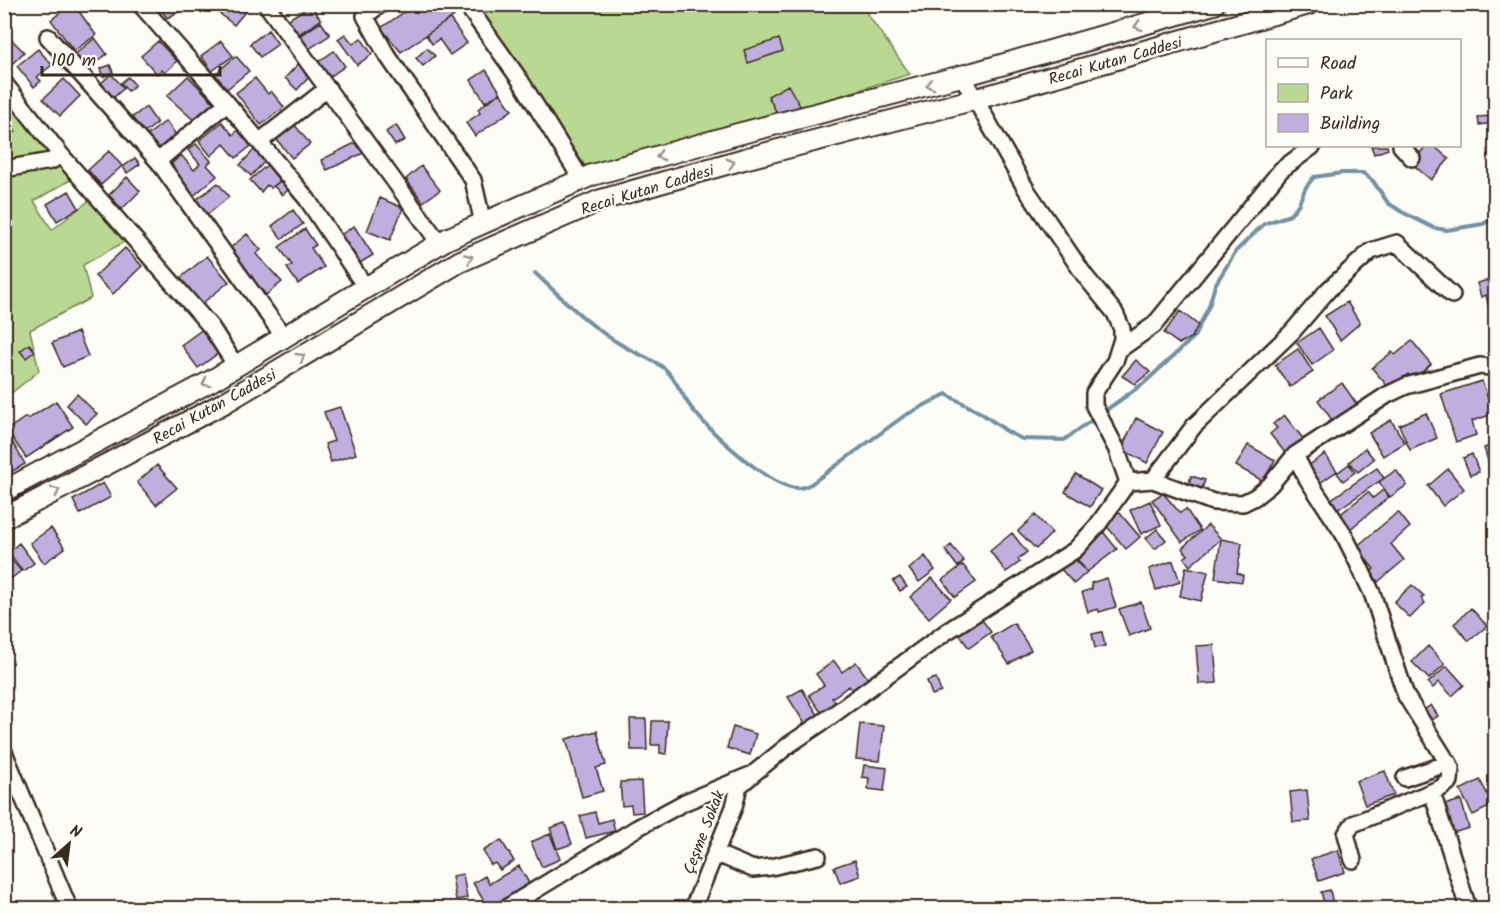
<svg xmlns="http://www.w3.org/2000/svg" width="1500" height="913" font-family="Kalam,sans-serif">
	<style>
		.green { fill: #b9d992; stroke: #7a8258; stroke-width: 1.5 }
		.lines { fill: none; stroke-linecap: round; stroke-linejoin: round }
		.stream { stroke: #7292a1; stroke-width: 4 }
		.building { fill: #c0aede; stroke: #3b2a1e; stroke-width: 1.5 }
		.minor-casing { stroke: #3b2a1e; stroke-width: 20 }
		.major-casing { stroke: #3b2a1e; stroke-width: 24 }
		.minor { stroke: #fdfcf7; stroke-width: 15 }
		.major { stroke: #fdfcf7; stroke-width: 20 }
		.oneway { stroke: #9c938a }
		.labels { text-anchor: middle; stroke-width: 4.5; stroke-linejoin: round; paint-order: stroke }
		.street-label { font-size: 16px; fill: #3b2a1e; stroke: #fdfcf7 }
	</style>
	<rect width="100%" height="100%" fill="#fdfcf7"/>
	<filter id="ink" filterUnits="userSpaceOnUse"><feTurbulence type="fractalNoise" baseFrequency=".0167" numOctaves="2"/><feDisplacementMap in="SourceGraphic" scale="12" xChannelSelector="R" yChannelSelector="G"/><feConvolveMatrix kernelMatrix="1 2 1 2 8 2 1 2 1" color-interpolation-filters="sRGB"/></filter>
	<g filter="url(#ink)">
		<path class="green" d="M474,5H861L910,74L590,173Z
			M4,82L79,175L34,201L52,230L96,195L133,237L83,265L91,298L30,330L39,371L5,398Z"/>
		<g class="lines">
			<path class="stream" d="M535,273C562,298 588,325 620,344C634,353 651,358 664,368C677,379 682,397 693,410C710,431 771,489 798,488C802,488 807,486 811,484L904,416L946,394L981,413L1008,432L1022,439L1064,440L1096,417
				M1102,413L1144,383L1194,337L1209,306L1215,285L1236,251L1264,224L1290,215L1298,205L1306,187L1314,177L1342,173H1363L1373,181L1388,203L1402,212L1434,228L1447,230L1483,224L1496,217"/>
		</g>
		<path class="building" d="M71,4L76,11L78,10L96,35L74,51L51,20Z
			M157,4H184L186,8L167,18Z
			M218,4H246L249,7L234,25L214,9Z
			M416,4H445L454,16L401,52L381,28Z
			M311,5L321,20L294,37L284,22Z
			M450,19L467,43L450,55L439,39L432,44L426,35Z
			M321,22L330,35L306,51L297,37Z
			M268,30L278,44L260,57L250,44Z
			M345,34L353,44L361,38L372,54L357,65L338,39Z
			M95,38L107,54L86,70L74,55Z
			M11,39L24,52L6,70L4,45Z
			M779,39L783,51L748,63L744,50Z
			M158,41L177,61L165,73L162,70L157,74L141,56Z
			M221,41L233,56L212,71L201,56Z
			M427,48L435,56L423,66L416,58Z
			M38,49L52,65L37,77L41,81L34,87L17,66Z
			M334,51L345,66L328,78L317,63Z
			M236,56L249,71L227,89L215,74Z
			M299,63L311,75L297,90L285,78Z
			M110,65L113,72L103,77L100,69Z
			M486,70L501,93L485,102L471,80Z
			M111,74L124,88L110,101L97,87Z
			M188,76L216,105L197,123L167,96Z
			M128,77L135,85L128,91L121,83Z
			M255,78L268,94L271,91L284,107L261,125L236,93Z
			M64,79L80,96L60,116L43,99Z
			M788,85L800,106L779,117L768,96Z
			M500,93L512,110L475,136L466,123L480,113L478,109Z
			M146,107L157,123L142,135L130,119Z
			M4,109L16,132L4,137Z
			M1494,116V123L1479,125L1478,117Z
			M166,121L177,136L156,152L145,137Z
			M222,122L233,135L238,130L251,146L236,158L224,144L211,156L199,141Z
			M294,124L310,144L292,158L276,139Z
			M396,125L405,140L395,145L386,132Z
			M363,139L370,150L327,170L321,160Z
			M196,144L211,161L207,165L217,176L192,197L167,168L181,155L194,170L200,164L188,150Z
			M1371,146H1387L1388,149L1374,154Z
			M1426,146H1434L1449,159L1431,180L1411,163Z
			M255,149L266,160L251,176L240,165Z
			M109,151L122,166L101,185L88,170Z
			M135,158L140,164L127,173L123,167Z
			M267,165L280,181L271,188L267,185L261,192L250,180Z
			M421,166L440,190L423,202L406,179Z
			M127,177L140,191L122,209L109,195Z
			M284,178L292,187L282,195L274,186Z
			M218,183L229,197L207,215L196,200Z
			M69,191L79,208L57,221L47,204Z
			M380,198L403,208L390,240L367,231Z
			M293,210L303,224L282,239L272,226Z
			M354,226L373,255L355,266L336,238Z
			M305,229L316,245L311,248L324,267L298,284L287,268L292,265L279,247Z
			M247,234L261,250L256,254L282,282L266,295L228,250Z
			M125,248L142,266L113,294L95,276Z
			M207,256L229,282L199,306L178,280Z
			M1496,278V306L1489,308L1486,295L1481,297L1477,283Z
			M1347,302L1360,323L1340,340L1325,316Z
			M1180,311L1198,325L1192,337L1179,344L1164,333Z
			M1319,328L1333,350L1312,365L1297,343Z
			M203,329L220,352L198,368L181,345Z
			M78,332L88,356L63,367L52,343Z
			M1412,341L1431,364L1413,380L1408,374L1390,389L1372,368L1392,352L1395,355Z
			M29,344L35,351L26,358L20,351Z
			M1298,349L1313,372L1290,387L1275,365Z
			M1136,360L1150,372L1135,384L1122,376Z
			M1482,381L1493,414L1472,421L1476,435L1456,442L1441,394Z
			M1342,383L1358,406L1334,423L1318,400Z
			M77,394L97,414L86,424L67,405Z
			M56,401L73,427L26,458L7,430L26,417L28,419Z
			M340,407L356,454L331,462L325,444L334,441L324,412Z
			M1426,413L1437,438L1410,450L1399,425Z
			M1284,415L1305,441L1287,455L1270,434L1277,428L1273,424Z
			M1136,418L1163,432L1147,463L1121,449Z
			M1391,420L1405,443L1383,456L1369,433Z
			M10,438L25,464L7,474L4,471V451H6L4,441Z
			M1496,444V472L1492,473L1484,448Z
			M1248,445L1275,460L1263,481L1236,466Z
			M1365,448L1374,459L1358,472L1349,462Z
			M1325,454L1337,471L1320,483L1308,466Z
			M1472,454L1479,472L1470,475L1463,458Z
			M1349,464L1355,472L1343,481L1337,473Z
			M157,465L177,488L156,505L137,482Z
			M1377,468L1384,478L1337,510L1330,500Z
			M1448,469L1464,489L1443,506L1428,486Z
			M1396,470L1407,485L1390,497L1379,482Z
			M1076,474L1101,490L1090,507L1065,492Z
			M1191,476L1205,480L1200,494L1187,490Z
			M103,483L111,497L80,514L73,500Z
			M1383,490L1389,497L1349,530L1338,516L1368,492L1373,498Z
			M1163,493L1180,513L1186,509L1200,530L1182,542L1152,500Z
			M1150,501L1161,525L1141,534L1130,510Z
			M1118,511L1140,537L1126,549L1104,523Z
			M1398,512L1410,527L1391,544L1404,560L1378,582L1371,572L1374,569L1356,547Z
			M1035,515L1052,533L1036,549L1018,531Z
			M1208,525L1221,539L1190,566L1184,558L1188,555L1182,548Z
			M51,528L65,548L44,563L30,543Z
			M1100,528L1117,549L1087,572L1074,555Z
			M1157,529L1166,540L1155,549L1146,538Z
			M1012,533L1027,552L1018,559L1020,562L1006,572L990,551Z
			M1221,539L1242,543L1237,573L1243,575L1242,582L1215,578Z
			M19,543L34,563L23,571L8,552Z
			M951,545L964,561L958,567L945,550Z
			M4,551L21,571L4,584Z
			M925,556L935,570L919,582L909,569Z
			M1073,557L1087,572L1074,584L1060,568Z
			M1173,561L1180,582L1156,590L1149,569Z
			M963,565L976,582L955,597L942,580Z
			M1186,567L1208,572L1201,601L1180,596Z
			M900,577L907,587L900,591L893,581Z
			M932,578L951,599L929,618L910,597Z
			M1107,578L1116,607L1099,612L1098,609L1088,612L1082,592L1092,589L1091,583Z
			M1412,585L1424,596L1421,598L1425,603L1410,618L1394,602Z
			M1141,602L1150,628L1129,636L1119,609Z
			M1471,608L1487,626L1469,641L1454,624Z
			M977,613L991,632L969,648L955,629Z
			M1014,623L1031,650L1009,664L991,637Z
			M1102,632L1105,646L1095,648L1092,634Z
			M1214,645L1217,683L1199,684L1196,646Z
			M1428,646L1445,664L1429,679L1412,662Z
			M834,661L842,672L856,662L869,680L853,692L849,686L832,698L837,704L823,715L809,695L824,685L816,674Z
			M1447,666L1464,685L1452,696L1439,682L1433,688L1428,683Z
			M936,678L941,692L932,695L927,681Z
			M802,689L818,715L805,724L788,697Z
			M1431,705L1438,716L1432,720L1424,710Z
			M630,719H646L647,750H631Z
			M652,721H668L666,754L660,753V745H651Z
			M860,724L884,726L880,761L856,759Z
			M733,727L756,734L750,755L727,748Z
			M597,731L606,765L596,768L603,791L582,797L566,739Z
			M864,765L887,768L884,791L868,789L869,778L862,777Z
			M1385,771L1394,795L1365,805L1356,781Z
			M1480,780L1493,805L1473,815L1460,790Z
			M641,781L643,812L632,813L631,805L622,806L620,782Z
			M1307,790L1310,821L1293,822L1290,792Z
			M1461,800L1469,828L1449,834L1441,806Z
			M595,812L598,823L612,819L615,831L586,838L580,816Z
			M565,823L572,844L557,849L550,828Z
			M550,834L560,859L542,867L531,842Z
			M501,840L514,861L500,870L495,863L491,865L483,851Z
			M1338,850L1345,872L1319,881L1311,859Z
			M855,860L860,876L840,883L834,867Z
			M519,866L530,885L488,908L473,883L485,876L489,884Z
			M463,874L467,898L456,900L452,876Z
			M1330,890L1333,904L1325,906L1321,892Z"/>
		<g class="lines">
			<defs>
				<path id="minor" d="M140,4L227,103L307,199L366,288
					M266,4L440,244
					M381,4L365,16L385,52L473,180L483,223
					M466,4L520,80L582,180
					M48,37L158,161
					M4,83L61,155L211,327L236,366
					M227,103L158,161L284,337
					M259,142L328,88
					M1401,146L1412,158
					M4,169L51,161L61,155
					M1120,349L1154,325L1281,170L1313,146
					M1295,455L1306,477L1343,533L1354,555L1372,593L1406,696L1451,768L1450,781L1441,788L1353,824L1346,834L1353,860
					M1153,480L1194,426L1292,332L1328,290L1371,251L1397,243L1452,295
					M1128,482L1153,480L1213,502L1243,503L1255,497L1270,485L1295,455L1387,395L1406,386L1480,366L1490,367L1496,370
					M4,752L69,908
					M1405,778L1449,763
					M1432,792L1468,908
					M715,853L753,869L771,867L818,856
					M506,908L637,828L685,802L753,774L790,744L830,717L946,632L1075,550L1097,526L1128,482L1116,448L1094,406V393L1115,361L1122,339V329L1115,313L1085,276L1026,189L962,76
					M693,908L734,807L739,786L751,776"/>
				<path id="major" d="M4,491L211,381L447,239L592,175L738,134L973,73L1214,4
					M4,518L224,403L459,262L601,200L744,159L980,98L1309,4"/>
			</defs>
			<use href="#minor" class="minor-casing"/>
			<use href="#major" class="major-casing"/>
			<use href="#minor" class="minor"/>
			<use href="#major" class="major"/>
		</g>
		<defs><path id="oneway-chevron" d="M-2-3.5L2.5 0L-2 3.5" fill="none" stroke-width="1.6" stroke-linecap="round" stroke-linejoin="round" transform="scale(1.5)"/></defs>
		<g class="oneway">
			<use href="#oneway-chevron" transform="translate(1138 26) rotate(164)"/>
			<use href="#oneway-chevron" transform="translate(930 85) rotate(166)"/>
			<use href="#oneway-chevron" transform="translate(660 156) rotate(164)"/>
			<use href="#oneway-chevron" transform="translate(731 163) rotate(-16)"/>
			<use href="#oneway-chevron" transform="translate(469 258) rotate(-24)"/>
			<use href="#oneway-chevron" transform="translate(301 357) rotate(-31)"/>
			<use href="#oneway-chevron" transform="translate(206 383) rotate(151)"/>
			<use href="#oneway-chevron" transform="translate(56 491) rotate(-28)"/>
		</g>
	</g>
	<g class="labels">
		<g class="street-label">
			<text transform="translate(1115 60) rotate(-16)" y="6">Recai Kutan Caddesi</text>
			<text transform="translate(647 189) rotate(-17)" y="6">Recai Kutan Caddesi</text>
			<text transform="translate(214 406) rotate(-29)" y="6">Recai Kutan Caddesi</text>
			<text transform="translate(703 832) rotate(-69)" y="6">Çeşme Sokak</text>
		</g>
	</g>
	<rect width="1500" height="913" fill="none" stroke="#fdfcf7" stroke-width="24"/>
	<rect x="12" y="12" width="1476" height="889" fill="none" stroke="#3b2a1e" stroke-width="2" filter="url(#ink)"/>
	<rect x="1266" y="39" width="195" height="108" fill="#fdfcf7" stroke="#afa8a0" stroke-width="1.5"/>
	<rect x="1278" y="58" width="30" height="9" fill="#fdfcf7" stroke="#afa8a0" stroke-width="1.5"/>
	<text x="1320" y="69" font-size="18" fill="#3b2a1e">Road</text>
	<rect x="1278" y="84" width="30" height="18" fill="#b9d992" stroke="#afa8a0" stroke-width="1.5"/>
	<text x="1320" y="99" font-size="18" fill="#3b2a1e">Park</text>
	<rect x="1278" y="114" width="30" height="18" fill="#c0aede" stroke="#afa8a0" stroke-width="1.5"/>
	<text x="1320" y="129" font-size="18" fill="#3b2a1e">Building</text>
	<g transform="translate(69 844) rotate(28)" stroke="#fdfcf7" stroke-width="4.5" paint-order="stroke">
	<path d="M0-4.5L10 22L0 15L-10 22Z" fill="#3b2a1e"/>
	<text y="-9" font-size="16" font-weight="bold" text-anchor="middle" fill="#3b2a1e">N</text>
	</g>
	<path d="M42 66v9h178v-9" fill="none" stroke="#3b2a1e" stroke-width="3"/>
	<text x="51" y="66" font-size="18" fill="#3b2a1e" stroke="#fdfcf7" stroke-width="4.5" paint-order="stroke">100 m</text>
</svg>
